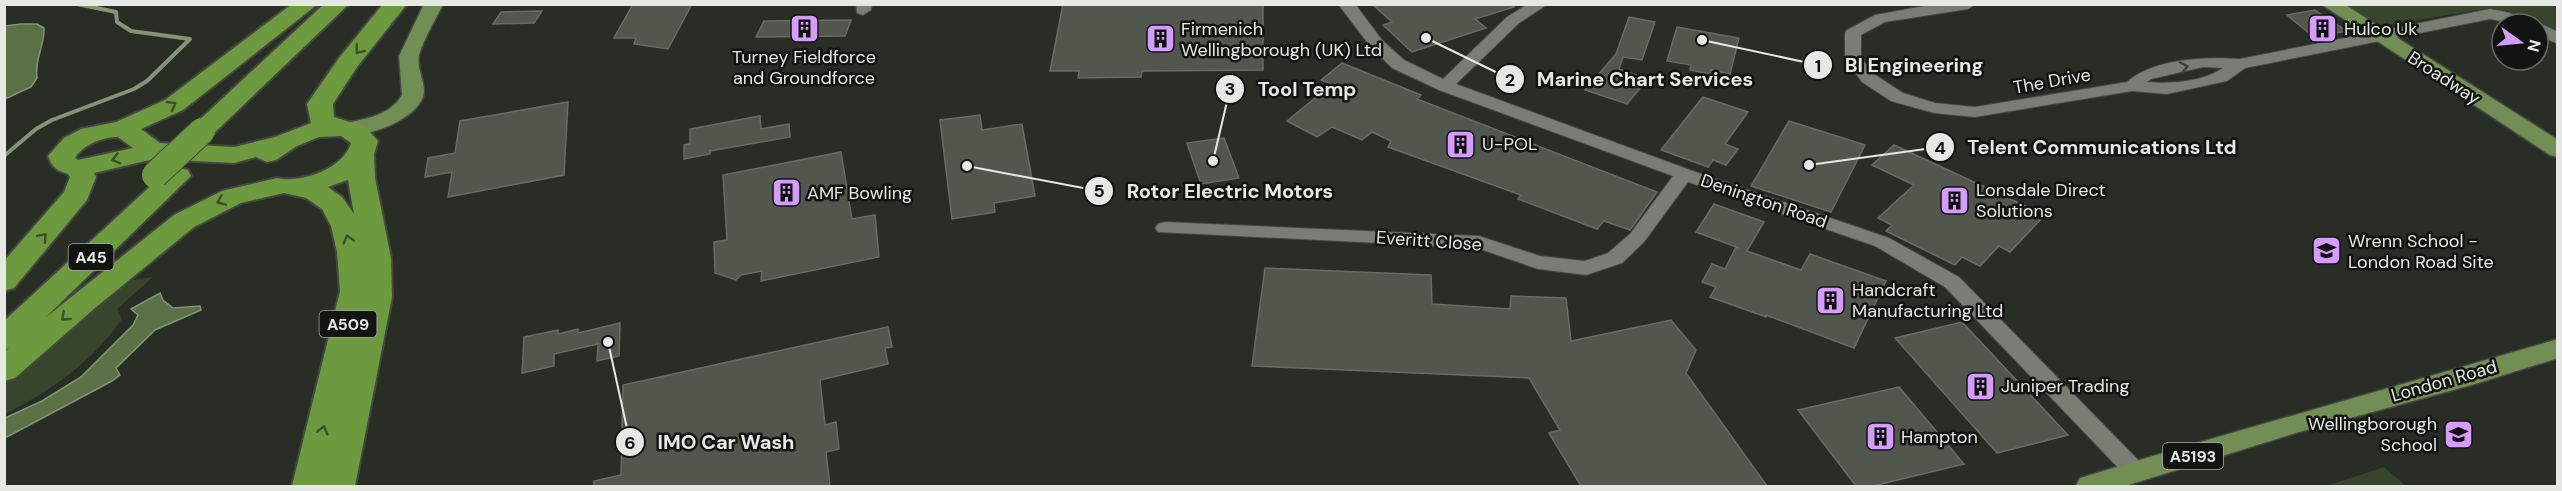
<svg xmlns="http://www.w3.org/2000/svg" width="2562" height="491" font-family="'DM Sans',sans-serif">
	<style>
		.green { fill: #38452d }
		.water { fill: #5a7146; stroke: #849575; stroke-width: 1.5 }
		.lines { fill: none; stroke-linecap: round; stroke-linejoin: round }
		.stream { stroke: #849575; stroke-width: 4 }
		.building { fill: #52574e; stroke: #686d64; stroke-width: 1.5 }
		.minor-casing { stroke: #444841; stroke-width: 2 }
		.major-casing { stroke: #444841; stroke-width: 3 }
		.highway-casing { stroke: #444841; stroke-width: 4 }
		.minor { fill: #787e74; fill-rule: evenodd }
		.major { fill: #718e54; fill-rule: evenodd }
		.highway { fill: #6d993f; fill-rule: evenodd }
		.highway-bridge-casing { stroke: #444841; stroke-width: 28; stroke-linecap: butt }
		.highway-bridge { stroke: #6d993f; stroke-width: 26 }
		.oneway { stroke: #3b5026 }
		.oneway2 { stroke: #3b3e39 }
		.labels { text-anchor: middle; stroke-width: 5; stroke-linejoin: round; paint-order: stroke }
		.shield { fill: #121411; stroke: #a6a9a4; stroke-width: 1.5 }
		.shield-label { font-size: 16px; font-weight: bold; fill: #e6e9e3 }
		.poi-label { font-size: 18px; fill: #e6e9e3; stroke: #121411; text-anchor: start }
		.street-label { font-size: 18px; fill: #e6e9e3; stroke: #121411 }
		.leader { fill: none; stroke: #e6e9e3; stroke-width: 2 }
		.callout-dot { fill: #e6e9e3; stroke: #121411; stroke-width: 2 }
		.mark-label { font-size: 18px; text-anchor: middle; font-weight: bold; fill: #111 }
		.callout-label { font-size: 20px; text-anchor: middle; font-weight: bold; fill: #e6e9e3; stroke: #121411; stroke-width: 5; stroke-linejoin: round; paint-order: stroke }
	</style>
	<rect width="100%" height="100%" fill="#282d25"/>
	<path class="green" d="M2343,5H2557V36L2515,13L2491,8L2375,27Z
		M153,277L117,309L122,319C91,363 52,390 5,414V383L83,316L133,280Z
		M2384,467L2406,486H2326Z"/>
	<path class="water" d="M21,24H37L44,28C45,45 34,60 37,78L31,87L5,99V26Z
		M160,293L163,300L173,308L200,306L201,310L155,330L116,368L120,375L112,381L5,438V418L42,401L81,377L133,325L138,315L131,309Z"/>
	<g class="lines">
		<path class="stream" d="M4,156L36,129L52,120L134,89L147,81L190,39L131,31L117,22L116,12L77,4"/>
	</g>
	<path class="building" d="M633,4H692L668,49L634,44L636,38H614Z
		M1063,4H1263V70L1142,71L1141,77L1078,78L1079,71H1050Z
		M1372,4H1514V7L1475,19L1486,28L1412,52L1383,25L1392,22Z
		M2315,10L2333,22L2347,31L2314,37L2287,15Z
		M542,11L534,23L493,24L501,12Z
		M1629,17L1655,22L1642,60L1623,57L1619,69L1648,79L1627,104L1585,90L1616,54Z
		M851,20L845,36L756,37L764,21Z
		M1677,27L1739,38L1730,74L1711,70L1710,74L1690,70L1691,65L1667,61Z
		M1342,63L1421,95L1417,99L1657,192L1630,230L1604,221L1597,229L1518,199L1521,195L1388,147L1391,141L1372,132L1362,140L1332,127L1317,137L1287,121L1332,84L1321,80Z
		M1703,97L1748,112L1725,144L1738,149L1726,165L1713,160L1708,167L1661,150Z
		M568,102L564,175L448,197L452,172L425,177L428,158L455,153L460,121Z
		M980,115L982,130L1022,124L1035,196L994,203L995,212L952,219L940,120Z
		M760,116L761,129L789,124L790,137L710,151V154L684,159V145L690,144V129Z
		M1789,121L1865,145L1831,212L1751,186Z
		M1224,138L1239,178L1201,184L1187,143Z
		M1894,145L2045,215L2010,252L1999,246L1980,266L1962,257L1955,265L1886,231L1892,225L1878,218L1914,185L1872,165Z
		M841,152L852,219L875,215L879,257L761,281L762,271L741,275L736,280L715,273L714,242L727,240L723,175Z
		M1714,204L1764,222L1747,251L1801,270L1810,254L1886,281L1854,348L1766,315V317L1710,297L1716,287L1702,282L1712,264L1725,269L1736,247L1739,248L1696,232Z
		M1265,268L1431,275L1432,304L1510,309L1511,296L1566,298L1571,341L1671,320L1696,350L1686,373L1767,486H1581L1549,433L1560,430L1529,378L1252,366Z
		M1962,322L2068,435L1997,453L1895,338Z
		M620,323L619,356L597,361L598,344L554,354V366L522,373L524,337L558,330V334L578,329V333Z
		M888,327L892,347L885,348L888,364L820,380L825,425L836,422L839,449L826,452L830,486H594V481L621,475L623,385Z
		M1899,387L1964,464L1873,486H1856L1798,410Z"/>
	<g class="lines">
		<defs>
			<path id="minor" d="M856,4H872L871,10L863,15L857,13Z
				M1338,4H1355L1382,40L1404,60L1443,79L1507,17L1528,4H1548L1519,23L1456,84L1690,170L1889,238L1959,277L2145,467L2149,473L2145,479L2137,482L2129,479L1945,287L1875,246L1688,182L1644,242L1622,263L1586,275L1538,269L1477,248L1158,232L1155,228L1158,224L1165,222L1479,236L1540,256L1585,261L1608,253L1630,234L1673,176L1439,90L1392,68L1370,46Z
				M1935,4H1976L1968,9L1885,22L1861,35V58L1874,74L1903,93L1935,103L1975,107L2127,82C2155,58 2205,57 2240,59L2490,9C2516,13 2536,20 2558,32V44L2538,35V24H2515L2490,19L2245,68L2227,81L2167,94L2132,91L1975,117L1934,113L1891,101L1862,82L1845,58V33L1847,30L1875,15ZM2203,67L2223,68C2203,82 2170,84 2147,82L2151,79Z"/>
			<path id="major" d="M424,4H443C435,21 424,38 419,55C416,69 427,84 423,97C414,121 365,139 342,134L339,129L342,124C364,119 390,116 402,95L399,56Z
				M2321,4H2344L2558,140V157L2550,155Z
				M2558,339V358L2475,384L2299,432L2125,486H2076L2080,478L2090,475C2245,428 2402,385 2558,339Z"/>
			<path id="highway" d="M292,4H318L183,110L141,129L160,143L234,147L275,137L311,123L307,104L339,58L383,4H407L357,67L333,104L334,117L365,127L378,141L374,154L375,178L391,258L392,297L355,486H292L340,291L337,252L331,226L322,209L306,198L284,193L241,203L194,227L95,308L15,378L4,381V352L9,348L4,350V321L168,170L178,168L188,170L191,176L45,318L174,215L222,191L277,178C301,184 344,168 351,143L341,136L319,137L297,146L276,160L267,162L256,157L234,163L154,159L94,173L96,177L87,200L14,288L4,291V261L64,192L70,177L68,174C57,171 52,167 48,156L64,138L81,129L116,122L165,100ZM118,137L133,148L78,160L75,158C83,145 102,137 118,137ZM347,180H348L354,214L342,197L328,187Z
				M324,4H349L211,136L202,139L193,136L189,131L193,126Z"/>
		</defs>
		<use href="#minor" class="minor-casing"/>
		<use href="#major" class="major-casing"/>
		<use href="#highway" class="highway-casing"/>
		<use href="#minor" class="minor"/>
		<use href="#major" class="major"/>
		<use href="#highway" class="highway"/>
		<defs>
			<path id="highway-bridge" d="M155,175L202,131"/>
		</defs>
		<use href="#highway-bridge" class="highway-bridge-casing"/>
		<use href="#highway-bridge" class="highway-bridge"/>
	</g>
	<defs><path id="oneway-chevron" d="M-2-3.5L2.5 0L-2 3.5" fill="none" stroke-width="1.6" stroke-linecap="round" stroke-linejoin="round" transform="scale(1.5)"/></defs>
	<g class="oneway">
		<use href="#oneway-chevron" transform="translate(359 50) rotate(129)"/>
		<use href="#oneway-chevron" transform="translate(172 105) rotate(-30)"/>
		<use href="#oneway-chevron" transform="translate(116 159) rotate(166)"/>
		<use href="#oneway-chevron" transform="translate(221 201) rotate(157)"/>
		<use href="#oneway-chevron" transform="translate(43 237) rotate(-49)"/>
		<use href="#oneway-chevron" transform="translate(348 239) rotate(-106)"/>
		<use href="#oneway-chevron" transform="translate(65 317) rotate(139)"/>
		<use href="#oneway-chevron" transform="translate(323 430) rotate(-76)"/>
	</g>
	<use class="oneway2" href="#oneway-chevron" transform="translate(2184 67) rotate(-12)"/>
	<defs>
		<symbol id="building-square" viewBox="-11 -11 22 22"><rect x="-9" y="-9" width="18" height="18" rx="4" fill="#d59cfb" stroke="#121411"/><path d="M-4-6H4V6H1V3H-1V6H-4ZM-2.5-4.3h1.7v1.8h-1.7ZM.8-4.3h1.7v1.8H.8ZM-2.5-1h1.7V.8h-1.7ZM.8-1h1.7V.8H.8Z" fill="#111"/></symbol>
		<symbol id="school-square" viewBox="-11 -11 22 22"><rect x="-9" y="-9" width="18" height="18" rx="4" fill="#d59cfb" stroke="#121411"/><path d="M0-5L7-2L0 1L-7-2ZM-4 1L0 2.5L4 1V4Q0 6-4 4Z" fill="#111"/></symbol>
	</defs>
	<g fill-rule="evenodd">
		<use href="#building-square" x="788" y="12" width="33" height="33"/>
		<use href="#building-square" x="2306" y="12" width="33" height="33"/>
		<use href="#building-square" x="1144" y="22" width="33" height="33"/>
		<use href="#building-square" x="1444" y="128" width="33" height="33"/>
		<use href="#building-square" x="770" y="176" width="33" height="33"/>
		<use href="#building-square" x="1938" y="184" width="33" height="33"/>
		<use href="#school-square" x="2310" y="234" width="33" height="33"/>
		<use href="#building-square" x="1814" y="284" width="33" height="33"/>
		<use href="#building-square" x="1964" y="370" width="33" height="33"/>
		<use href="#school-square" x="2442" y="418" width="33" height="33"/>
		<use href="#building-square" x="1864" y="420" width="33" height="33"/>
	</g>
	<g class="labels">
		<g class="shield">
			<rect x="68.5" y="244" width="45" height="26" rx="4.5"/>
			<rect x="319.5" y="311" width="57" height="26" rx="4.5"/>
			<rect x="2163" y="443" width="60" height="26" rx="4.5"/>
		</g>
		<g class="shield-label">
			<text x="91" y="263">A45</text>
			<text x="348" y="330">A509</text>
			<text x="2193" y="462">A5193</text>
		</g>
		<g class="poi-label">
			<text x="1181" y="35">Firmenich<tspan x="1181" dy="21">Wellingborough (UK) Ltd</tspan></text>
			<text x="2344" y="35">Hulco Uk</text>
			<text x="804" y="63" text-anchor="middle">Turney Fieldforce<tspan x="804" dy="21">and Groundforce</tspan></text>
			<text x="1482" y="150">U-POL</text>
			<text x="1976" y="196">Lonsdale Direct<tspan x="1976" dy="21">Solutions</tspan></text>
			<text x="807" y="199">AMF Bowling</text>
			<text x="2348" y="247">Wrenn School -<tspan x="2348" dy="21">London Road Site</tspan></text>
			<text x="1852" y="296">Handcraft<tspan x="1852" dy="21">Manufacturing Ltd</tspan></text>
			<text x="2001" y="392">Juniper Trading</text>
			<text x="2437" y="430" text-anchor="end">Wellingborough<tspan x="2437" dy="21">School</tspan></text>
			<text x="1901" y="443">Hampton</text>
		</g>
		<g class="street-label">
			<text transform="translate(2444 78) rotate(33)" y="6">Broadway</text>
			<text transform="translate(2052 81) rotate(-10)" y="6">The Drive</text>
			<text transform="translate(1764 201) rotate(19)" y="6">Denington Road</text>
			<text transform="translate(1429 241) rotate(4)" y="6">Everitt Close</text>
			<text transform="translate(2444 381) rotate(-16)" y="6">London Road</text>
		</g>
	</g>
	<path class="leader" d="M1702 40L1818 65M1426 38L1510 79M1213 161L1230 89M1809 165L1940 147M967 166L1099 191M608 342L630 442"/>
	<g class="callout-dot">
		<circle cx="1702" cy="40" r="6"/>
		<circle cx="1426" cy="38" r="6"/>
		<circle cx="1213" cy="161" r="6"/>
		<circle cx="1809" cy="165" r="6"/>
		<circle cx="967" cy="166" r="6"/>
		<circle cx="608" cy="342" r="6"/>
		<circle cx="1818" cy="65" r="15"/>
		<circle cx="1510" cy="79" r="15"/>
		<circle cx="1230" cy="89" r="15"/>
		<circle cx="1940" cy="147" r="15"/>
		<circle cx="1099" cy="191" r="15"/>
		<circle cx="630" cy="442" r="15"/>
	</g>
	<g class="mark-label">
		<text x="1818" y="72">1</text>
		<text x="1510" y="86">2</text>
		<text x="1230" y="95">3</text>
		<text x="1940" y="154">4</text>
		<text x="1099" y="197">5</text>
		<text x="630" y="449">6</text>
	</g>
	<g class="callout-label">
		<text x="1914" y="72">BI Engineering</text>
		<text x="1645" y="86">Marine Chart Services</text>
		<text x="1307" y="96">Tool Temp</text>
		<text x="2102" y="154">Telent Communications Ltd</text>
		<text x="1230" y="198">Rotor Electric Motors</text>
		<text x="726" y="449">IMO Car Wash</text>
	</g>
	<rect width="2562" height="491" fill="none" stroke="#e6e9e3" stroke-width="12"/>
	<g transform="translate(2520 42) rotate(105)"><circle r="28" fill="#121411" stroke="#676965" stroke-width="1.5"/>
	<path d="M0-4.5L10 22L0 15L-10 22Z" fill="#d59cfb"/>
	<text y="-9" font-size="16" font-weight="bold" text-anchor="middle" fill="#e6e9e3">N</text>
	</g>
</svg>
